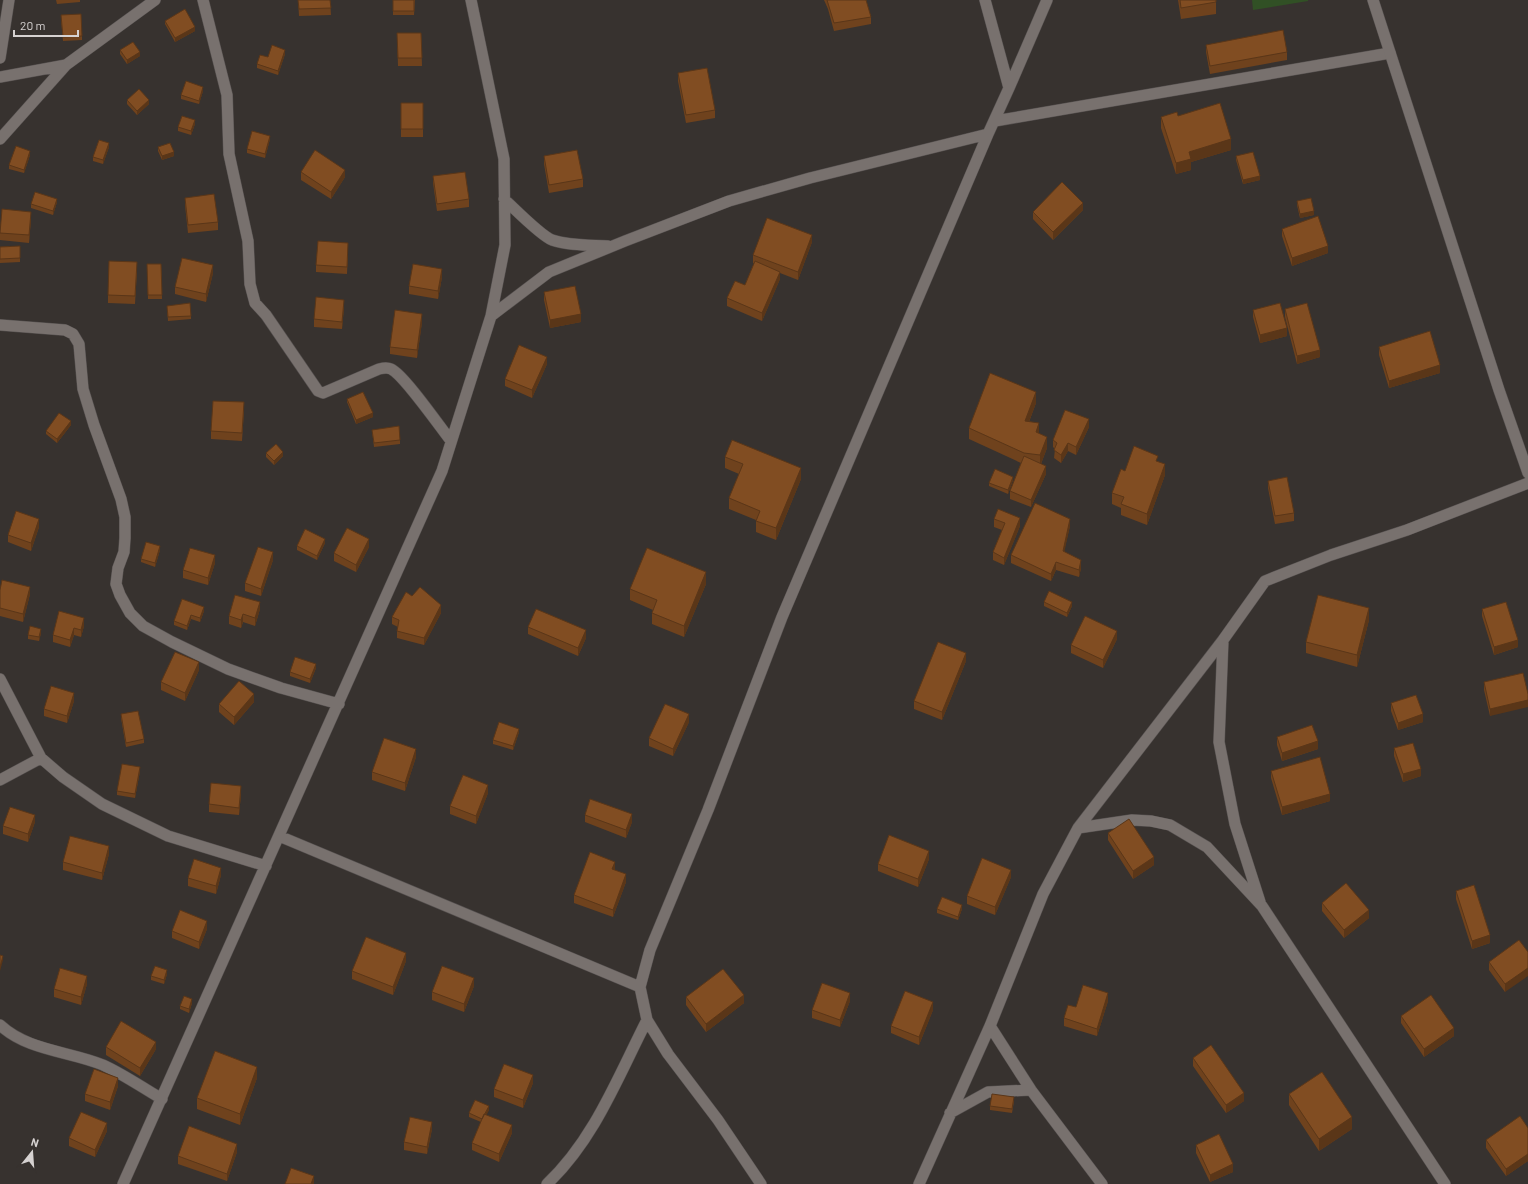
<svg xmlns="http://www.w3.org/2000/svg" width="1528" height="1184" font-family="Barlow,sans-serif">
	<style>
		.green { fill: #315025 }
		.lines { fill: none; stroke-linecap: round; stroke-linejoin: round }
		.minor-casing { stroke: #55504f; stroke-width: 12 }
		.tertiary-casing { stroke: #55504f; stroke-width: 12 }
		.minor { stroke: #78716e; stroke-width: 11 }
		.tertiary { stroke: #78716e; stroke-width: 11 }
		.wall { fill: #6f421d }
		.shaded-wall { fill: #5a3618 }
		.building { fill: #814d22; stroke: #5a3618 }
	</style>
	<rect width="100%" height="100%" fill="#37322f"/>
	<path class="green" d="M1252,0H1308V1L1253,10Z"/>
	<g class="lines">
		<defs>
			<path id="minor" d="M203,0L227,95L229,154L248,241L250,284L255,303L266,315L318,391L323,393L379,369C383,368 387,367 391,369C404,375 440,427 451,441
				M985,0L1009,88
				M0,58L9,0
				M0,77L66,65
				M995,121L1390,53
				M0,139L66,65L155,0
				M504,199C515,209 540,235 552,240C570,246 589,245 608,246
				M491,316L549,272L625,241L729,201L810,178L988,134
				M0,325L65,330L73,334L79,344L83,389L94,425L121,499L125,517V538L124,552L118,568L116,584L120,595L130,613L143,626L172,642L228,669L281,688L339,704
				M1223,640L1219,742L1235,824L1260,902
				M0,679L41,758L63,777L102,804L168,836L266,866
				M0,780L41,758
				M1078,828L1132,820L1151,821L1170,825L1207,847L1262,906L1445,1184
				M279,836L640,987
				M0,1025C28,1051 69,1051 103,1065C123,1074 143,1088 162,1099
				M990,1026L1031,1090L1102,1184
				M950,1113L988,1092L1031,1090
				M123,1184L442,471L491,316L505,245L504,159L471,0
				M547,1184C594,1140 618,1077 647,1020
				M761,1184L718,1120L668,1054L647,1020L640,987L650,950L708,810L782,617L988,134L1009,88L1047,0
				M919,1184L990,1026L1043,894L1078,828L1223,640L1265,581L1331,555L1407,530L1528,483"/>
			<path id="tertiary" d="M1373,0L1499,390L1528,473"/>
		</defs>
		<use href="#minor" class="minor-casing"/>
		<use href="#tertiary" class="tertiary-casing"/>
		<use href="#minor" class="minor"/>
		<use href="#tertiary" class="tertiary"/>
	</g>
	<path class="wall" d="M56,0H80V2L57,4Z
		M298,0H330L331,15L299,16Z
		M393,0H415L414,15H393Z
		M824,0H866L871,17V24L834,31L828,9Z
		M1178,0H1216V14L1181,19Z
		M61,19L82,36V40L63,41Z
		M165,21L195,31L175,42L165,24Z
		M397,33H421L422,66H398Z
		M1206,45L1287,52V60L1210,74L1206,52Z
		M120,50L140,56L127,64L120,54Z
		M285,54L278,75L257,68V64L268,57Z
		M678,73L715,110V118L686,123L678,81Z
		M203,91L199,104L181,99V95Z
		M127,100L149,104L137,115L127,104Z
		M401,103H423V137H401Z
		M1178,116L1231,150L1191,162V170L1176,174L1161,128V117Z
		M195,124L191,135L178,131V127Z
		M270,139L265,158L247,153V149Z
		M109,147L103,164L93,161V157Z
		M158,147L174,156L162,160L158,151Z
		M30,155L24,173L9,169V165Z
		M544,156L583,179V187L549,193L544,164Z
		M1236,156L1260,180L1243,184L1236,160Z
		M301,172L345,177L331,199L301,180Z
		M433,176L469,199V207L437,211L433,183Z
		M185,198L218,222V230L188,233L185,205Z
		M1297,201L1314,215L1300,218L1297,205Z
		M57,202L53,215L31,208V204Z
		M1083,210L1053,240L1033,219V212Z
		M31,219L29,243L0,240V230Z
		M1282,229L1328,253L1292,266L1282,236Z
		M812,242L798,280L780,273V279L762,321L727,306V298L745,285L754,263H753V255Z
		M20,246V262L0,263V247Z
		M348,251L347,274L316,272V265Z
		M147,264H161L162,299H148Z
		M137,270L135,304L108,303V295Z
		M213,273L206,302L175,294V287Z
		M442,277L438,299L409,294V286Z
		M544,292L581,322L550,328L544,300Z
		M167,306L191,316V319L168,321Z
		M344,307L342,329L314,327V319Z
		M1285,309L1320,357L1297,364L1285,317Z
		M1253,310L1287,336L1260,343L1253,317Z
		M422,322L417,358L390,354V347Z
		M1379,347L1440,373L1389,388L1379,355Z
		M547,364L532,398L505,386V379Z
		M347,399L373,417L356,424L347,402Z
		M1036,403L1029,422L1039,433L1047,448L1041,464L1046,474L1031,507L1010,499V491L1021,463L969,439V428Z
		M244,410L242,441L211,439V431Z
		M71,425L57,443L46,434V431Z
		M1089,427L1076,455L1068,451L1061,463L1054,458L1055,449L1053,447V440Z
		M372,430L400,440V444L374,447Z
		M266,453L283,456L274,465L266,457Z
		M725,457L801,479L776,540L756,532V520L729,509V498L739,474L725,468Z
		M1158,461L1165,475L1147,525L1121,515V508L1112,504V493L1125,471Z
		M1013,480L1008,494L989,486V483Z
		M1268,481L1294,513V521L1275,524L1268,488Z
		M994,519L1020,526L1004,565L993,560V552L1002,530L994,527Z
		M1070,526L1064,551L1081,568L1079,577L1056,570L1051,581L1011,563V555Z
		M39,527L31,551L8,542V535Z
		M325,543L317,560L297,550V546Z
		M369,547L356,572L334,561V553Z
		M160,550L155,567L141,562V559Z
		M273,560L261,596L245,591V583Z
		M215,563L208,585L183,578V570Z
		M706,584L684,637L652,624V613L653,610L630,600V589Z
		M0,590L30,594L23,622L0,616Z
		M1044,602L1072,606L1067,617L1044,606Z
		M260,609L255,626L243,622L241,628L229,624V616Z
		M1482,609L1518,647L1494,655L1482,616Z
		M59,611L84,626L81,637L74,635L70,647L53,642V635Z
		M204,611L200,622L191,619L187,630L174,625V621Z
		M441,613L424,645L397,638V631L398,627L392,624V617Z
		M1369,620L1357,667L1306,653V642Z
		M528,627L586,638L578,656L528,634Z
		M41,633L39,641L28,639V635Z
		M1117,639L1103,668L1071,653V645Z
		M966,661L942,720L914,709V701Z
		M316,668L310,683L290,676V672Z
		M199,670L185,701L161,690V682Z
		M1484,682L1528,694L1490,716L1484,690Z
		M74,701L67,723L44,716V709Z
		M254,702L234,725L219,712V704Z
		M1391,703L1423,722L1398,730L1391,711Z
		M121,714L144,739V743L126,747L121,718Z
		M689,722L673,756L649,746V738Z
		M519,732L513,750L493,744V740Z
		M1277,737L1318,749L1282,761L1277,745Z
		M1394,748L1421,776L1403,782L1394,756Z
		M416,757L405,791L372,780V772Z
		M140,771L135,798L117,795V791Z
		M1271,771L1330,801L1282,815L1271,778Z
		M488,793L476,824L450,814V806Z
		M241,794L239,815L209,812V804Z
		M585,815L632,822L626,838L585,822Z
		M35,822L28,842L3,834V826Z
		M1108,833L1154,865L1133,879L1108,840Z
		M109,854L102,880L63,870V862Z
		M929,859L918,887L878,871V864Z
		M221,875L216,894L188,886V878Z
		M1011,877L995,915L967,904V896Z
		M626,882L613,917L574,903V895Z
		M1456,891L1490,943L1472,949L1456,899Z
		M1322,903L1369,918L1344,938L1322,911Z
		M937,909H962L958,920L937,913Z
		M207,929L199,949L172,938V931Z
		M1528,952L1505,992L1489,970V962Z
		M406,961L393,995L352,979V971Z
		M167,974L164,984L151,980V976Z
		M87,984L81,1005L54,997V989Z
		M474,986L464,1012L432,1000V992Z
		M686,997L744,1003L706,1032L686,1005Z
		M850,1001L840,1027L812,1018V1010Z
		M1108,1001L1097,1036L1064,1026V1018L1076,1007Z
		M192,1003L189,1013L180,1009V1006Z
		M933,1010L919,1045L891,1033V1026Z
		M1401,1016L1454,1036L1424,1057L1401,1023Z
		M106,1047L156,1049L140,1076L106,1055Z
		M1193,1058L1244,1101L1226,1113L1193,1066Z
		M257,1078L240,1125L197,1109V1098Z
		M533,1083L523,1108L494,1097V1089Z
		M118,1086L110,1110L85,1101V1094Z
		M1289,1094L1352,1129L1319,1151L1289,1105Z
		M1014,1101L1012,1113L990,1110V1106Z
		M489,1110L486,1115L512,1133L499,1162L472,1150V1143L481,1122L469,1117V1113Z
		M1528,1128V1161L1506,1176L1486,1148V1140Z
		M432,1129L427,1154L404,1150V1142Z
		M107,1131L95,1157L69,1146V1138Z
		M1196,1145L1233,1172L1210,1182L1196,1153Z
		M237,1152L227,1181L178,1164V1156Z"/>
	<path class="shaded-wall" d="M195,27V31L175,42V38Z
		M285,50V54L278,75V71Z
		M140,52V56L127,64V60Z
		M203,87V91L199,104V101Z
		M149,100V104L137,115V111Z
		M195,120V124L191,135V131Z
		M270,136V139L265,158V154Z
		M1231,139V150L1191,162V170L1176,174V163L1189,152Z
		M109,143V147L103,164V160Z
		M30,151V155L24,173V170Z
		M174,152V156L162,160V156Z
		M345,170V177L331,199V192Z
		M1260,176V180L1243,184V180Z
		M57,199V202L53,215V211Z
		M1083,203V210L1053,240V232Z
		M1314,211V215L1300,218V214Z
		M31,212V219L29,243V235Z
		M812,235V242L798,280V272Z
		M1328,246V253L1292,266V258Z
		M213,265V273L206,302V294Z
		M442,269V277L438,299V291Z
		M780,272V279L762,321V313Z
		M344,300V307L342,329V322Z
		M422,314V322L417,358V350Z
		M581,314V322L550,328V320Z
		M1287,328V336L1260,343V335Z
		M1320,350V357L1297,364V356Z
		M547,357V364L532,398V390Z
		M1440,365V373L1389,388V381Z
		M1036,392V403L1025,432V421Z
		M373,413V417L356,424V420Z
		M1089,419V427L1076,455V447Z
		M71,421V425L57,443V439Z
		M1039,423V434L1036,432Z
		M1047,437V448L1040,466V455Z
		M1068,443V451L1061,463V455Z
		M283,452V456L274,465V461Z
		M1165,464V475L1147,525V514Z
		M1046,466V474L1031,507V500Z
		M801,468V479L776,540V528Z
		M1013,477V480L1008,494V490Z
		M1020,518V526L1004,565V558Z
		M39,519V527L31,551V543Z
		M1070,519V526L1063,558V551Z
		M325,539V543L317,560V556Z
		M369,539V547L356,572V565Z
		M160,546V550L155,567V563Z
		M273,552V560L261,596V589Z
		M215,555V563L208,585V578Z
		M1081,560V568L1079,577V570Z
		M1056,562V570L1051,581V574Z
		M706,572V584L684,637V626Z
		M30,587V594L23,622V614Z
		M260,602V609L255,626V618Z
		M1072,602V606L1067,617V613Z
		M441,605V613L424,645V638Z
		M204,607V611L200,622V618Z
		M1369,608V620L1357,667V655Z
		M243,614V622L241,628V620Z
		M191,615V619L187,630V626Z
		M84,618V626L81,637V630Z
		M74,628V635L70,647V640Z
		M41,629V633L39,641V637Z
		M586,630V638L578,656V648Z
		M1117,631V639L1103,668V660Z
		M1518,640V647L1494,655V647Z
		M966,653V661L942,720V712Z
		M199,662V670L185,701V693Z
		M316,664V668L310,683V679Z
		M74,693V701L67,723V716Z
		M254,694V702L234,725V717Z
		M1528,700V707L1490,716V709Z
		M689,714V722L673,756V749Z
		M1423,714V722L1398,730V723Z
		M519,729V732L513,750V746Z
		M1318,741V749L1282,761V753Z
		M416,749V757L405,791V783Z
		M140,767V771L135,798V794Z
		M1421,769V776L1403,782V774Z
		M488,785V793L476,824V816Z
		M241,786V794L239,815V808Z
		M1330,794V801L1282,815V807Z
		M632,814V822L626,838V830Z
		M35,815V822L28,842V834Z
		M109,846V854L102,880V873Z
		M929,851V859L918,887V879Z
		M1154,857V865L1133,879V871Z
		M615,862V870L612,877V869Z
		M221,868V875L216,894V886Z
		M1011,870V877L995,915V907Z
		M626,874V882L613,917V910Z
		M962,905V909L958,920V917Z
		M1369,910V918L1344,938V930Z
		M207,921V929L199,949V942Z
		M1490,935V943L1472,949V941Z
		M406,953V961L393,995V987Z
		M3,956V960L0,971V967Z
		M1528,968V976L1505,992V984Z
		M167,970V974L164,984V980Z
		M87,976V984L81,1005V997Z
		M474,978V986L464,1012V1004Z
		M850,993V1001L840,1027V1020Z
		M1108,993V1001L1097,1036V1029Z
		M744,995V1003L706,1032V1024Z
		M192,999V1003L189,1013V1009Z
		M933,1002V1010L919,1045V1037Z
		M1454,1028V1036L1424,1057V1049Z
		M156,1042V1049L140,1076V1068Z
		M257,1067V1078L240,1125V1114Z
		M533,1075V1083L523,1108V1100Z
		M118,1078V1086L110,1110V1102Z
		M1244,1093V1101L1226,1113V1105Z
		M489,1106V1110L483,1123V1119Z
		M1352,1117V1129L1319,1151V1139Z
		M432,1122V1129L427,1154V1147Z
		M107,1123V1131L95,1157V1150Z
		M512,1125V1133L499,1162V1154Z
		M237,1144V1152L227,1181V1174Z
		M1528,1154V1161L1506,1176V1169Z
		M1233,1164V1172L1210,1182V1175Z
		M314,1176V1184H311Z"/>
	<path class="building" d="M298,0H330L331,8L299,9Z
		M393,0H414V11H393Z
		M827,0H866L871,17L834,23Z
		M1180,0H1216V2L1181,8Z
		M185,9L195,27L175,38L165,21Z
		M81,14L82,36L63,37L61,15Z
		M1283,30L1287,52L1210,66L1206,45Z
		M397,33H421L422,58H398Z
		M133,42L140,52L127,60L120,50Z
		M272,45L285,50L278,71L257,64L260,55L268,57Z
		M707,68L715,110L686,115L678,73Z
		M186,81L203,87L199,101L181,95Z
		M139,89L149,100L137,111L127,100Z
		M401,103H423V129H401Z
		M1220,103L1231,139L1189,152L1191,159L1176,163L1161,117L1177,112L1178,116Z
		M182,116L195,120L191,131L178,127Z
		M252,131L270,136L265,154L247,149Z
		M99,140L109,143L103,160L93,157Z
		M170,143L174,152L162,156L158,147Z
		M16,146L30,151L24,170L9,165Z
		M315,150L345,170L331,192L301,172Z
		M577,150L583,179L549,185L544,156Z
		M1253,152L1260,176L1243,180L1236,156Z
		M465,172L469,199L437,204L433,176Z
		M1062,182L1083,203L1053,232L1033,212Z
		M35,192L57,199L53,211L31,204Z
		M214,194L218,222L188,225L185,198Z
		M1311,198L1314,211L1300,214L1297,201Z
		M2,209L31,212L29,235L0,233Z
		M1318,216L1328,246L1292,258L1282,229Z
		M767,218L812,235L798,272L753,255Z
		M318,241L348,243L347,267L316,265Z
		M20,246V258L0,259V247Z
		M182,258L213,265L206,294L175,287Z
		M109,261L137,262L135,296L108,295Z
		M755,261L780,272L762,313L727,298L735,281L745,285Z
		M147,264H161L162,295H148Z
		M413,264L442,269L438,291L409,286Z
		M575,286L581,314L550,320L544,292Z
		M316,297L344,300L342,322L314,319Z
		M190,303L191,316L168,317L167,306Z
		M1280,303L1287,328L1260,335L1253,310Z
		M1307,303L1320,350L1297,356L1285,309Z
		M395,310L422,314L417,350L390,347Z
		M1430,331L1440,365L1389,381L1379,347Z
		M519,345L547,357L532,390L505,379Z
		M990,373L1036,392L1025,421L1039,423L1036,432L1047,437L1040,455L1024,453L969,428Z
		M363,392L373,413L356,420L347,399Z
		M213,401L244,402L242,433L211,431Z
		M1065,410L1089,419L1076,447L1068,443L1061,455L1054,450L1057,443L1053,440Z
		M59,413L71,421L57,439L46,431Z
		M399,426L400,440L374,443L372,430Z
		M732,440L801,468L776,528L756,521L760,511L729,498L743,464L725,457Z
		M276,444L283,452L274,461L266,453Z
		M1134,446L1158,456L1156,461L1165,464L1147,514L1121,504L1124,497L1112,493L1121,469L1125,471Z
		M1024,456L1046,466L1031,500L1010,491Z
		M995,469L1013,477L1008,490L989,483Z
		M1287,477L1294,513L1275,516L1268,481Z
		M1035,503L1070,519L1063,551L1081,560L1079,570L1056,562L1051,574L1011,555Z
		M998,509L1020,518L1004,558L993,552L1005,523L994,519Z
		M16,511L39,519L31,543L8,535Z
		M347,528L369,539L356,565L334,553Z
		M305,529L325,539L317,556L297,546Z
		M146,542L160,546L155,563L141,559Z
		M258,547L273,552L261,589L245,583Z
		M190,548L215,555L208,578L183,570Z
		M647,548L706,572L684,626L652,613L657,600L630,589Z
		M2,580L30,587L23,614L0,608V590Z
		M420,587L441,605L424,638L397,631L399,620L392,617L406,592L412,596Z
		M1049,591L1072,602L1067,613L1044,602Z
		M235,595L260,602L255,618L243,614L241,620L229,616Z
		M1318,595L1369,608L1357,655L1306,642Z
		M182,599L204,607L200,618L191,615L187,626L174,621Z
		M1506,602L1518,640L1494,647L1482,609Z
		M536,609L586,630L578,648L528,627Z
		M59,611L84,618L81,630L74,628L70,640L53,635Z
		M1085,616L1117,631L1103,660L1071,645Z
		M30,626L41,629L39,637L28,635Z
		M938,642L966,653L942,712L914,701Z
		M175,652L199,662L185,693L161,682Z
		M295,657L316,664L310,679L290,672Z
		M1523,673L1528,694V700L1490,709L1484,682Z
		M239,681L254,694L234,717L219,704Z
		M51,686L74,693L67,716L44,709Z
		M1416,695L1423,714L1398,723L1391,703Z
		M665,704L689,714L673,749L649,738Z
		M138,711L144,739L126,743L121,714Z
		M499,722L519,729L513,746L493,740Z
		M1312,725L1318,741L1282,753L1277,737Z
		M384,738L416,749L405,783L372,772Z
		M1413,743L1421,769L1403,774L1394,748Z
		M1320,757L1330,794L1282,807L1271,771Z
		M122,764L140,767L135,794L117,791Z
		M463,775L488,785L476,816L450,806Z
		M211,783L241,786L239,808L209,804Z
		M590,799L632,814L626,830L585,815Z
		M10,807L35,815L28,834L3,826Z
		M1129,819L1154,857L1133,871L1108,833Z
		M889,835L929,851L918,879L878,864Z
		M70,836L109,846L102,873L63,862Z
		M590,852L615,862L612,869L626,874L613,910L574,895Z
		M982,858L1011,870L995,907L967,896Z
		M194,859L221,868L216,886L188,878Z
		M1346,883L1369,910L1344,930L1322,903Z
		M1474,885L1490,935L1472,941L1456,891Z
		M942,897L962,905L958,917L937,909Z
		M180,910L207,921L199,942L172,931Z
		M366,937L406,953L393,987L352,971Z
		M1519,940L1528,952V968L1505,984L1489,962Z
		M0,955L3,956L0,967Z
		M155,966L167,970L164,980L151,976Z
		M442,966L474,978L464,1004L432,992Z
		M60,968L87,976L81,997L54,989Z
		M723,969L744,995L706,1024L686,997Z
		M822,983L850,993L840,1020L812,1010Z
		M1083,985L1108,993L1097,1029L1064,1018L1068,1005L1076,1007Z
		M905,991L933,1002L919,1037L891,1026Z
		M1431,995L1454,1028L1424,1049L1401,1016Z
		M184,996L192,999L189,1009L180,1006Z
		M121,1021L156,1042L140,1068L106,1047Z
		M1211,1045L1244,1093L1226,1105L1193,1058Z
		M215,1051L257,1067L240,1114L197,1098Z
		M504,1064L533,1075L523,1100L494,1089Z
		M94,1069L118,1078L110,1102L85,1094Z
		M1322,1072L1352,1117L1319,1139L1289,1094Z
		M992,1094L1014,1097L1012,1109L990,1106Z
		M475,1100L489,1106L482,1119L469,1113Z
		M81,1112L107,1123L95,1150L69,1138Z
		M484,1114L512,1125L499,1154L472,1143Z
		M1520,1116L1528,1128V1154L1506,1169L1486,1140Z
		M410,1117L432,1122L427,1147L404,1142Z
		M189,1126L237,1144L227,1174L178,1156Z
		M1219,1134L1233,1164L1210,1175L1196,1145Z
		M291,1168L314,1176L311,1184H285Z"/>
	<g transform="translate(32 1152) rotate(17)" stroke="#37322f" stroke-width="3" paint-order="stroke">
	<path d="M0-3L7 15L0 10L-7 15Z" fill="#d6d2d1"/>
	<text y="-6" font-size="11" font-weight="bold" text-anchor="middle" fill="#d6d2d1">N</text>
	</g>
	<path d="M14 30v6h64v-6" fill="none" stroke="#d6d2d1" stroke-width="2"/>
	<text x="20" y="30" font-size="12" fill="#d6d2d1" stroke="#37322f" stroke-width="3" paint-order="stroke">20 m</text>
</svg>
